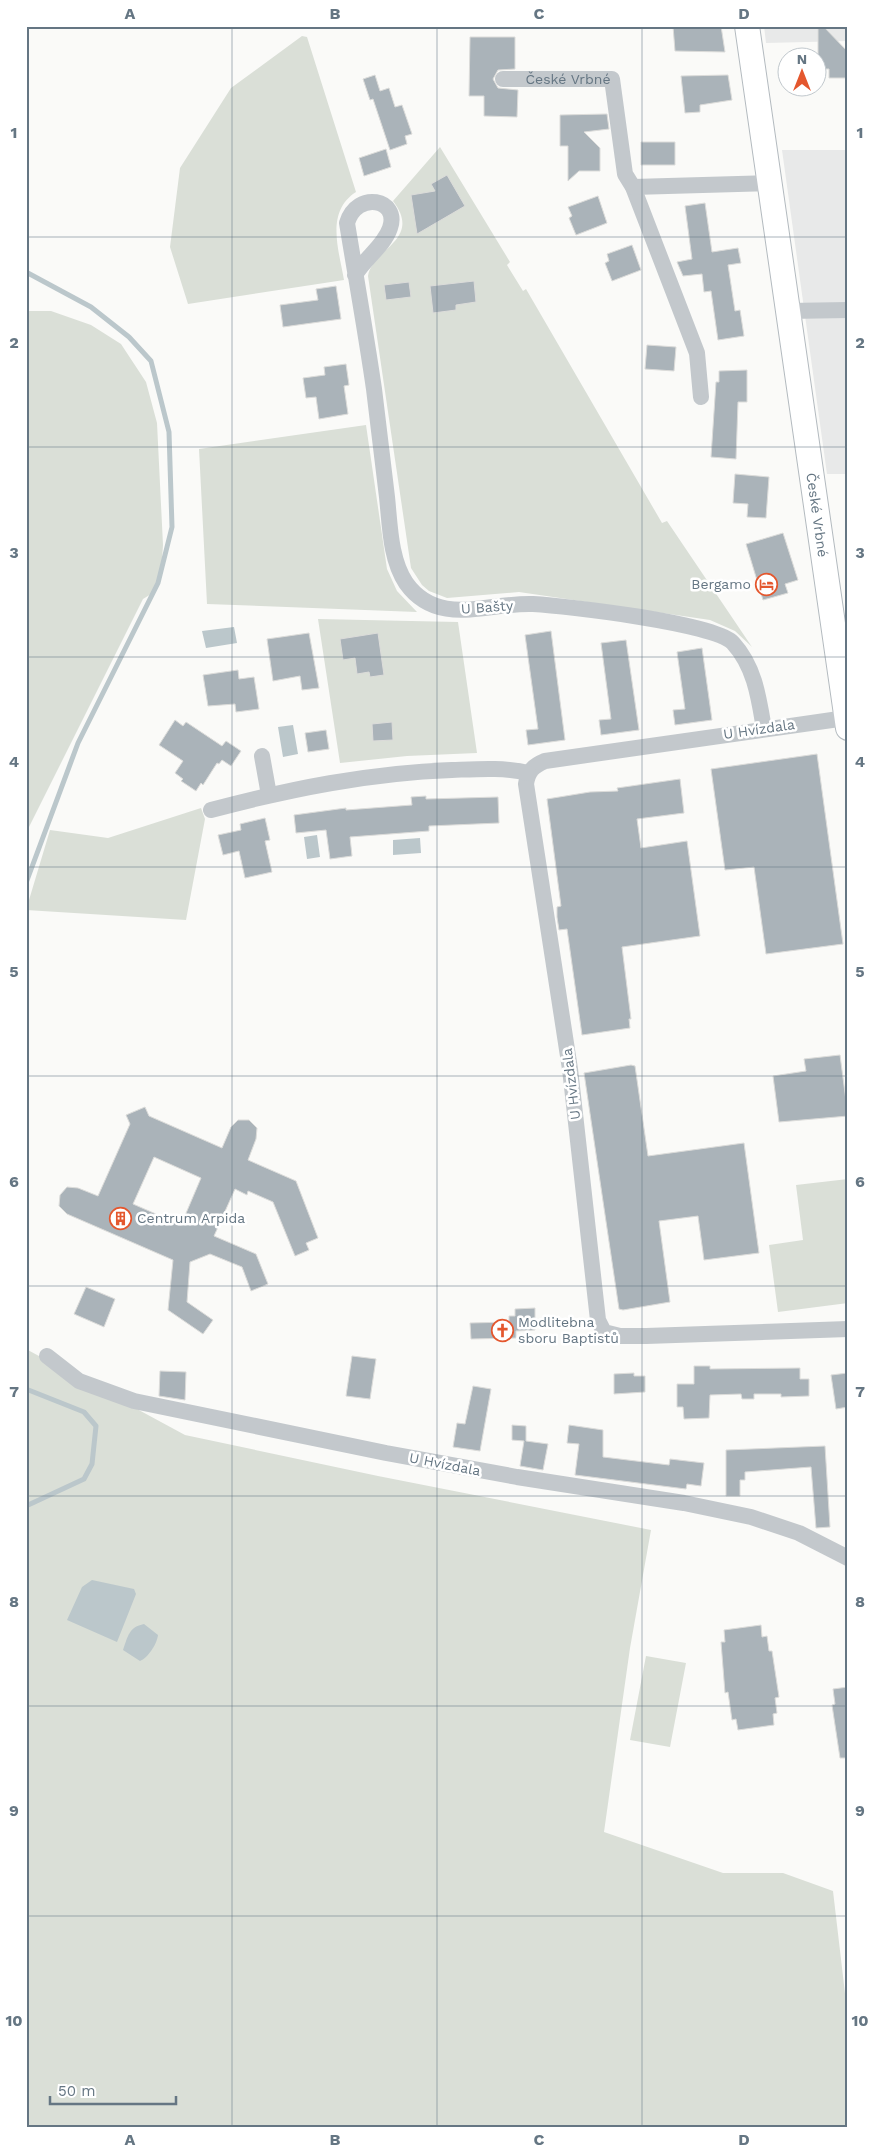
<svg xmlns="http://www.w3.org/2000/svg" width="874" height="2153" font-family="'Work Sans',sans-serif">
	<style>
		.built { fill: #e8e9e9 }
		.green { fill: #dadfd7 }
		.water { fill: #bbc7cb }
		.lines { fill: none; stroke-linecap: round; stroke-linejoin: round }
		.stream { stroke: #bbc7cb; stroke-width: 5 }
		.building { fill: #aab3b9; stroke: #dcdcda; fill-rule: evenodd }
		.secondary-casing { stroke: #b3babf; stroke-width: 26 }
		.street { stroke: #c3c8cc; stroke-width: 16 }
		.secondary { stroke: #fff; stroke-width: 24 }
		.grid { fill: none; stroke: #657683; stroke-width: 1; stroke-opacity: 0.55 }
		.labels { text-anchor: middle; stroke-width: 5; stroke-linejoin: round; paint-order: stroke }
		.street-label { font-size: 14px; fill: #657683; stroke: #fff }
		.poi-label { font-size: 14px; fill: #657683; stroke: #fff; text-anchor: start }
		.neatline { fill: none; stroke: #657683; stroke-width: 2 }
		.grid-label { font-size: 16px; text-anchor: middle; font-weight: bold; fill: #657683 }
	</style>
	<rect width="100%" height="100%" fill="#fafaf8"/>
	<path class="built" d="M764,26H848V41L766,43Z
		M782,150H848V474H827Z"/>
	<path class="green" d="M302,36L307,37L356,192C325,212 339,250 344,280L188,304L170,247L180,168L231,88Z
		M440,147L510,262L507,265L523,291L526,289L662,523L667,521L752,647L735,631L710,620L519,592L447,598L429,591L422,585L411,568L368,276C372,249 423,240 393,201Z
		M26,311H51L91,325L121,344L146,382L157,423L163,545L161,575L156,591L143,599L26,833Z
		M366,425L387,569L397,591L417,612L207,604L199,449Z
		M318,619L458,622L477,753L407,756L340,763Z
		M201,808L205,819L186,920L26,910L50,830L108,838Z
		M848,1179V1303L778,1312L769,1245L803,1240L796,1185Z
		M26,1349L185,1435L378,1476L651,1530L630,1648L604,1832L723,1873H783L833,1891L848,2019V2127H26Z
		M646,1656L686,1663L670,1747L630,1740Z"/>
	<path class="water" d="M234,627L237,643L206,648L202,631Z
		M293,725L298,754L283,757L278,727Z
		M317,835L320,857L307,859L304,837Z
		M420,838L421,853L393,855V840Z
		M92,1580L134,1589L136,1594L117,1642L67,1620L82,1587Z
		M144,1624L158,1635C157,1644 148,1658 140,1661L123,1650C128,1636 129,1627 144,1624Z"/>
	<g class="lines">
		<path class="stream" d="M26,272L91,307L129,337L151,361L169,432L172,527L158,583L78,743L26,883
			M26,1389L84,1412L96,1426L92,1464L84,1479L26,1506"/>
	</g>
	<path class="building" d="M673,26H721L725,52L675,51Z
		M818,26H823L848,52L847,78H829V69H818Z
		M470,37H515V69L498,70L493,79L498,88L518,90L517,117L484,116V96H469Z
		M375,75L380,91L389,88L395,107L402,105L412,134L405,136L407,144L390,150L373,99L370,100L363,79Z
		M728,75L732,100L700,105V112L685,113L681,76Z
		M607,114L609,129L584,132L600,148V171H579L568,181V146H560V115Z
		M641,142H675V165H641Z
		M386,149L391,167L364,176L359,158Z
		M447,175L465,206L417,234L411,195L435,191L431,184Z
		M598,196L607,223L576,235L569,218L572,216L568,207Z
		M705,203L712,252L738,248L741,263L728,265L735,311L740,310L744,336L718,340L711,291L704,292L702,274L683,276L677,262L692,259L685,206Z
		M632,245L641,270L612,281L605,263L609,261L607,254Z
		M474,281L476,302L456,305V310L433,313L430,286Z
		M409,282L411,297L386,300L384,285Z
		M336,286L341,319L283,327L280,305L318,300L316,289Z
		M647,345L676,347L674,371L645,369Z
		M346,364L349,385L344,386L348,414L319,419L316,397L306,398L303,378L325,375L324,367Z
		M747,370V402H738L736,459L711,457L716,382H719V371Z
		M735,474L769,477L766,518L747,517L748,504L733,503Z
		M783,533L798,580L785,584L788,593L763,600L746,544Z
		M551,631L565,740L528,745L526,730L538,729L525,635Z
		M309,633L319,688L302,690L300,676L273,681L267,639Z
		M378,633L384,675L370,677L369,672L357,674L355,658L343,660L340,639Z
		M626,640L639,730L601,735L599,720L611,719L601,643Z
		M702,648L712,720L675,725L673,710L685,709L677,652Z
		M238,670L239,679L254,677L259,709L236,712L235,704L208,706L203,675Z
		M175,720L183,726L186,722L222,746L226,741L241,751L231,766L222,760L219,764L217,763L203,785L201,783L196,791L181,781L183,779L175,773L183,761L159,745Z
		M392,722L393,740L373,741L372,724Z
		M326,730L329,749L308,752L305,733Z
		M817,754L843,944L766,954L754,867L725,870L711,769Z
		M680,779L684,813L637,819L641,848L687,841L700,936L622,947L631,1019H629L630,1028L582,1035L567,929L559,930L557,917V907L561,906L547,799L590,792L618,791L617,788Z
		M426,796V799L498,797L499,823L429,826V831L350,837L352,856L330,859L326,830L296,833L294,815L346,808V810L412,805L411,797Z
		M265,818L270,840L265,841L272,872L245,878L239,851L223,855L218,835L241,830L240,824Z
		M840,1055L848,1116L779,1122L773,1076L806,1071L804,1059Z
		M631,1065L635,1066L648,1156L744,1143L759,1253L704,1260L698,1216L659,1221L670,1302L623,1310L619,1309L584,1073Z
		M145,1107L149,1116L222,1148L231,1127L238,1120H249L257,1128L256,1139L248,1160L296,1181L318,1238L306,1243L309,1250L295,1256L273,1202L248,1191L247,1195L235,1189L214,1236L256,1254L268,1284L251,1291L242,1267L210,1254L190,1262L187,1302L213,1320L203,1334L168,1310L173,1260L67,1214L59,1206L60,1195L67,1187L78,1188L98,1196L130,1124L126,1115ZM154,1157L201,1178L181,1225L133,1204Z
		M86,1287L115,1299L104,1327L74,1314Z
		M535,1308V1330L516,1331V1338L471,1339L470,1323L509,1322V1316H515V1309Z
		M352,1356L376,1359L370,1399L346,1396Z
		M694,1366H710V1369L800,1368V1379H809V1396L781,1397V1394H754V1399H742L741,1394L710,1395L709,1418L684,1419L683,1407H677V1384H694Z
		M160,1371L186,1372L185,1400L159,1396Z
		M634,1373V1376H645V1392L614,1394V1374Z
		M848,1373V1407L836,1409L831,1375Z
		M473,1386L491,1389L480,1451L453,1447L457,1423L465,1424Z
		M512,1425L526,1426V1441L548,1444L543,1470L520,1466L524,1441L512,1440Z
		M569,1425L603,1430V1457L669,1465L670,1459L704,1463L701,1486L687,1484L686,1489L575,1475L579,1444L567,1443Z
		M825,1446L830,1527L816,1528L811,1467L745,1472V1480H740V1496H726V1450Z
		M761,1625L762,1637L767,1636L769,1651H772L779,1697L775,1698L777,1713L773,1714L774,1725L738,1730L736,1719L732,1720L728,1692L725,1693L721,1642H725L724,1630Z
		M848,1687V1758H840L832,1705L835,1704L833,1689Z"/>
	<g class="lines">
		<defs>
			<g id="secondary">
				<path id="s2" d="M747,26L848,728"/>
			</g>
		</defs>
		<use href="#secondary" class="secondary-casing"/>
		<g class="street">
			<path id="s1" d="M503,79H612L625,174L633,187L697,353L701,397"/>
			<path d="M633,187L770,183"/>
			<path d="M355,275C365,258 384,246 390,228C400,199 357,190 347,223C356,278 366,334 374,389C378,425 383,461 387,497C390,525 390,559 406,583C438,628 489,602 533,604C566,606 715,623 733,643C755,667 759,699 764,729"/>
			<path d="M788,311L848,310"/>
			<path d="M846,718L545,761C533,766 528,771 526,784L570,1069L598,1320L604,1332L620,1336H646L848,1329"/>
			<path d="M262,756L269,795"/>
			<path d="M211,810C290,789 369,773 452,770C478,769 503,767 528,773"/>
			<path d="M47,1356L79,1381L134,1401L386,1453L517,1477L684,1503L751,1517L799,1533L848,1558"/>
		</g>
		<use href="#secondary" class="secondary"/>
	</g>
	<path class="grid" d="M232,26V2127M437,26V2127M642,26V2127M26,237H848M26,447H848M26,657H848M26,867H848M26,1076H848M26,1286H848M26,1496H848M26,1706H848M26,1916H848"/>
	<defs>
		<symbol id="hotel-ring" viewBox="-11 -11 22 22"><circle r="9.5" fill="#fff" stroke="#e4572e" stroke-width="1.5"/><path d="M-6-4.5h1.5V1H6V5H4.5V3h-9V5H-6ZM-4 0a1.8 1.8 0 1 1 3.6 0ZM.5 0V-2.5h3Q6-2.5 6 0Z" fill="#e4572e"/></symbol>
		<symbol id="building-ring" viewBox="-11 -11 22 22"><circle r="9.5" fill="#fff" stroke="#e4572e" stroke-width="1.5"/><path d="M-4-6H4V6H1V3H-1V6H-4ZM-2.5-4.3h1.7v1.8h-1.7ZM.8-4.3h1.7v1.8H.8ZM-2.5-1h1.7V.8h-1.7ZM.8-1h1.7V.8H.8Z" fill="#e4572e"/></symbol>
		<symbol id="church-ring" viewBox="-11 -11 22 22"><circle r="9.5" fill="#fff" stroke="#e4572e" stroke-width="1.5"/><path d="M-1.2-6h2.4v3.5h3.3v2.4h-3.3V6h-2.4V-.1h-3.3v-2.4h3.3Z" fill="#e4572e"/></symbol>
	</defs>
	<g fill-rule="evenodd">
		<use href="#hotel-ring" x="754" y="572" width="25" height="25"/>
		<use href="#building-ring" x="108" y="1206" width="25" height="25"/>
		<use href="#church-ring" x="490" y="1318" width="25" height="25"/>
	</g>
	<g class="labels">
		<g class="street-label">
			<text dy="5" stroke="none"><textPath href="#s1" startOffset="65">České Vrbné</textPath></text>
			<text dy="5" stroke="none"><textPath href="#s2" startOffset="494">České Vrbné</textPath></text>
			<text transform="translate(487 607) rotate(-4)" y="5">U Bašty</text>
			<text transform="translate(759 729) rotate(-8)" y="5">U Hvízdala</text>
			<text transform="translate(571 1084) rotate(-97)" y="5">U Hvízdala</text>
			<text transform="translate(445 1464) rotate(11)" y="5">U Hvízdala</text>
		</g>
		<g class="poi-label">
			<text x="751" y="589" text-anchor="end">Bergamo</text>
			<text x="137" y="1223">Centrum Arpida</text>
			<text x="518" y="1327">Modlitebna<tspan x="518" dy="16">sboru Baptistů</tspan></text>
		</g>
	</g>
	<rect width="874" height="2153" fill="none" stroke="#ffffff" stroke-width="55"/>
	<g transform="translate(802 72)"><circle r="24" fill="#ffffff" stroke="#c1c8cd"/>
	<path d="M0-4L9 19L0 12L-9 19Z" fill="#e4572e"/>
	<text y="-8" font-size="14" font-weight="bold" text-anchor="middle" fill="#657683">N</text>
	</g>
	<path d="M50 2096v8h126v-8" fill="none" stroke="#657683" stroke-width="2.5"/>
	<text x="58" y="2096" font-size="15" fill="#657683" stroke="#ffffff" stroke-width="4" paint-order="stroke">50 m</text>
	<rect x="28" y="28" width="818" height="2098" class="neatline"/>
	<g class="grid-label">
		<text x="130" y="19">A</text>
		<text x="335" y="19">B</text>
		<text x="539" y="19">C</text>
		<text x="744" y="19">D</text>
		<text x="14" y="138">1</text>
		<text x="860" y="138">1</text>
		<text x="14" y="348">2</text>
		<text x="860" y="348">2</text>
		<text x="14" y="558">3</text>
		<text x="860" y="558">3</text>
		<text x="14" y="767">4</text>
		<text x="860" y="767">4</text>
		<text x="14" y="977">5</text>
		<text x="860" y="977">5</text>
		<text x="14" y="1187">6</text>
		<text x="860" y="1187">6</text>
		<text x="14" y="1397">7</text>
		<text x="860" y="1397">7</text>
		<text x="14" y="1607">8</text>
		<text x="860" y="1607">8</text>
		<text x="14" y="1816">9</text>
		<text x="860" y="1816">9</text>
		<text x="14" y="2026">10</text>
		<text x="860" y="2026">10</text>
		<text x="130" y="2145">A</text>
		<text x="335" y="2145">B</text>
		<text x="539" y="2145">C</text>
		<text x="744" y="2145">D</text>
	</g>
</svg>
